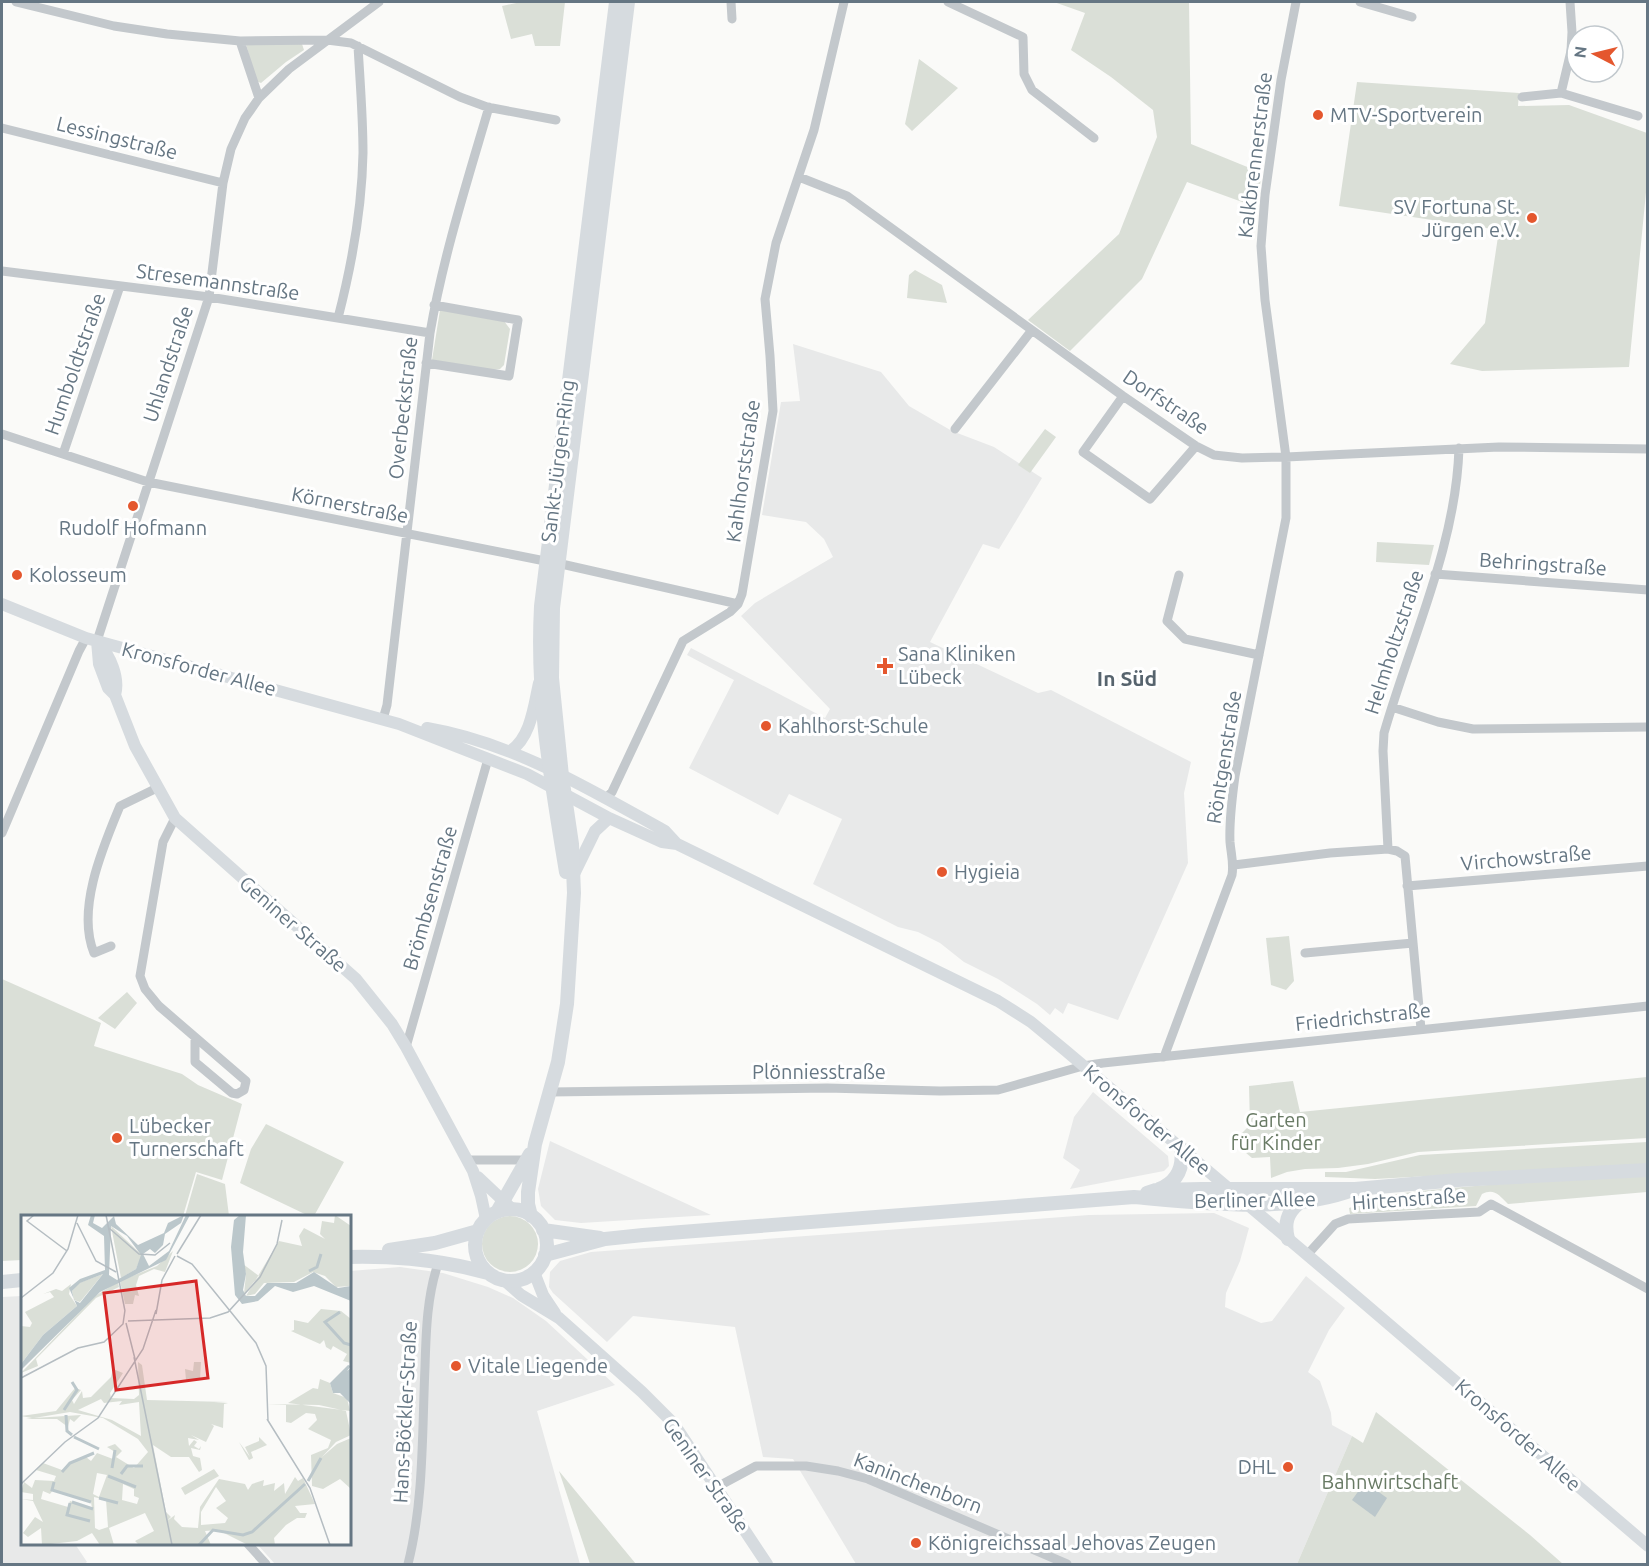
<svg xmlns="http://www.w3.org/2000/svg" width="1649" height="1566" font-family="Ubuntu,sans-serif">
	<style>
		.built { fill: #e8e9e9 }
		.green { fill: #dadfd7 }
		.water { fill: #bbc7cb }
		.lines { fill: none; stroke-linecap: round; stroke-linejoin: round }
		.street { stroke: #c3c8cc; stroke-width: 9 }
		.secondary { stroke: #d6dbdf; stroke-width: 12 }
		.primary { stroke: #d6dbdf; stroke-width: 14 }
		.poi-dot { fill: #e4572e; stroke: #fff; stroke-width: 2 }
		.labels { text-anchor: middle; stroke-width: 6; stroke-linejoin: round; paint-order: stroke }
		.poi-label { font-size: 20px; fill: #657683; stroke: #fff; text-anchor: start }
		.street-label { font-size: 20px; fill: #657683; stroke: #fff }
		.park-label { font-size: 20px; fill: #687a64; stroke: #fff }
		.neighbourhood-label { font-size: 21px; font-weight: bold; fill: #57646e; stroke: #fff }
		.inset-river { fill: none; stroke: #bbc7cb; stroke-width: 3 }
		.inset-road { fill: none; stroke: #b5bdc2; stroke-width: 1.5 }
		.view { fill: #d62828; fill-opacity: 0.15; stroke: #d62828; stroke-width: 3 }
		.inset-edge { fill: none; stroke: #657683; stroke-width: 3 }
	</style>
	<rect width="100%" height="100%" fill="#fafaf8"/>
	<path class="built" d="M793,344L881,372L909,406L952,431L994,447L1042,478L999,549L983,544L930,642L1038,693L1051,690L1191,762L1184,793L1188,863L1118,1020L1068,1003L1063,1014L1055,1008L1050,1015L1037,1004L998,979L964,962L940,943L918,932L898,927L813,884L842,819L789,794L778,815L689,768L734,680L687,655L691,648L825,718L830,709L741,616L755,603L833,557L824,539L806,522L762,515L781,402L800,401Z
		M1093,1092L1168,1156L1169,1166L1164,1171L1070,1189L1080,1170L1063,1158L1074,1117Z
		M550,1141L711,1215L581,1223L555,1220L541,1206L538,1189Z
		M1214,1213L1249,1228L1240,1261L1226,1293L1225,1307L1261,1323L1272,1321L1306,1276L1345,1308L1329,1330L1308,1372L1320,1381L1331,1413L1332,1425L1352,1436L1297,1564H856L793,1459L763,1457L735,1327L633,1316L607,1342L553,1293L549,1287L550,1272L560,1261L591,1252L1089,1215Z
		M400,1267L443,1273L488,1287L513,1298L546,1321L615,1385L537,1411L580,1564H275L257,1544H350V1271Z
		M22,1296V1544H75L87,1562L84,1564L2,1563V1297Z"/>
	<path class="green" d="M521,2H565L560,46H535L532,34L511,39L502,6Z
		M1054,2H1189L1191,144L1262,173L1256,207L1187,182L1142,279L1070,351L1028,320L1119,234L1157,137L1153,110L1111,77L1071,50L1085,13Z
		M246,44H302L304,50L286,62L261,83L256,81Z
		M919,59L958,88L912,131L905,124Z
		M1357,82L1519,93L1518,106L1569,105L1647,133V182L1629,367L1482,371L1450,364L1485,323L1499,230L1339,206Z
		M915,270L942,285L947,303L907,298L909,275Z
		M440,310L504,321L510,329L504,365L500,369L493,370L432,360Z
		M1045,429L1056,437L1030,473L1018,465Z
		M1377,542L1434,545L1429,565L1376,562Z
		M1289,936L1294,981L1286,990L1271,985L1266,938Z
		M2,979L101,1023L94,1046L182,1074L198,1085L242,1104L222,1180L196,1172L183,1216H22V1260L2,1261Z
		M127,992L137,1003L115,1029L98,1018Z
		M1647,1077V1138L1418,1152L1368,1164L1338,1168L1305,1169L1287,1172L1271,1178L1270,1157L1252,1158L1233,1142L1250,1125L1249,1086L1293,1081L1300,1112Z
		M266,1124L344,1162L314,1216H309L240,1183L251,1149Z
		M1647,1142V1164L1375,1179L1325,1177V1172H1346L1420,1155Z
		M197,1174L225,1184L229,1216H185Z
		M1647,1176V1192L1508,1204C1499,1195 1494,1188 1482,1194L1476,1206L1350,1214L1349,1208L1352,1207V1204C1381,1194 1411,1192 1442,1189C1510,1182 1579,1180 1647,1176Z
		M482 1244a28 28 0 1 1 56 0a28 28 0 1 1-56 0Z
		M1376,1412L1530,1535L1563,1564H1297L1352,1436L1363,1443Z
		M559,1471L636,1564H590Z"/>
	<path class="water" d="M1365,1482L1387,1498L1375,1517L1352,1500Z"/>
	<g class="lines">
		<path class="street" d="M16,2L114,26L167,34L240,41L327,40L351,43L460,97L487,107L556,120
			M731,2L732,19
			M948,2L1023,37L1024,74L1032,90L1094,138
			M1360,2L1412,17
			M240,41L259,98
			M1561,93L1571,51L1572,32L1570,2
			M1522,97L1561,93L1638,116
			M2,128L223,183
			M799,177L847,196L1123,396L1196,446L1214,455L1242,458L1286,457L1499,447L1648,449
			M2,271L209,297L430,333
			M338,318C352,264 362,208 363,153C363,117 360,81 358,46
			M426,363L509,376L518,320L434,305
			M1123,396L1083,452L1150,499L1196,446
			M955,429L1032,330
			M2,434L148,482L545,561
			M63,454L120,286
			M557,563L738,604
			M1435,574L1648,590
			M1179,575L1167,621L1185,639L1259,655
			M97,641L209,297L223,183L231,149L245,118L259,98L289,69L379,2
			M1392,707L1438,722L1473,729L1648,727
			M383,719L387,705L430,333C443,257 467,182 489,107
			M606,798L612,792L683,641L730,612L738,604L742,594L773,411L770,356L765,299L776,243L814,130L844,2
			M175,818L163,842L140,976L145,989L159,1006L246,1081L244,1090L237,1094L232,1093L195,1062V1037
			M2,833L79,651L86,638
			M1388,849L1383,751L1384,733C1411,639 1456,546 1459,448
			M1234,865L1330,853L1388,849L1397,851L1405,856L1421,1029
			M1407,886L1648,866
			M111,946L94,953C76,909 103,847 120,806L157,788
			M1305,953L1413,943
			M406,1047L488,759
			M1164,1057L1232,875C1234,863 1231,854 1230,842C1229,820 1232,798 1235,776L1286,518V457L1265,300L1261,246L1265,195L1281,80L1296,2
			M551,1092L827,1088L940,1091L998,1090L1083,1066L1103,1063L1648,1006
			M467,1160H527
			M1307,1255L1335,1224L1348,1219L1479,1212L1491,1204L1648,1289
			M717,1487L756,1466H806L838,1471L868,1479L1067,1564
			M248,1544L266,1564
			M408,1564C424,1501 422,1432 425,1367C426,1332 427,1294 439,1261"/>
		<path class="secondary" d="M2,604L86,638L399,724L527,774L609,818L662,842L677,844L998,1001L1031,1022L1066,1051L1357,1297L1648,1546
			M97,641L99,664L108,688L115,695L135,746L175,818L356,979L392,1024L406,1047L473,1171L481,1196L486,1219
			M98,642C110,655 120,678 115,695
			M427,728C514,743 589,789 665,831L677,844
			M510,751C531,738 534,705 539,683
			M574,874L595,831L609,818
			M478,1177L512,1209
			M534,1272L543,1295L555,1313
			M504,1280L521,1295L559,1318L642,1392L674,1424L767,1564"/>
		<path class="primary" d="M566,872C551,780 536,700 541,606L616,2
			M1159,1189C1177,1182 1184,1168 1181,1148
			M1147,1193L1156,1190L1202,1189H1355L1458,1180L1648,1170
			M475 1245a36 36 0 1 1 72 0a36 36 0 1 1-72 0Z
			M497,1212L530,1154
			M531,1216L528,1204V1192L535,1144L558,1062L567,1004L574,893L572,844L562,776L552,678L553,608L628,2
			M543,1230L600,1238
			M1288,1239C1284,1223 1287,1213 1299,1203
			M389,1250L435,1243L478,1231
			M545,1255L605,1239L643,1235L1134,1197C1201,1203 1292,1214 1355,1189
			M350,1257C397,1256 442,1260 488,1273
			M2,1282L22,1280"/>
	</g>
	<g class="poi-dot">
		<circle cx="1318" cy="115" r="6"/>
		<circle cx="1532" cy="218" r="6"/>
		<circle cx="133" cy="506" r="6"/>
		<circle cx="17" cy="575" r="6"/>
		<path d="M882 657h6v6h6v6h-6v6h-6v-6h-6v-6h6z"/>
		<circle cx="766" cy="726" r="6"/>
		<circle cx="942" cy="872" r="6"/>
		<circle cx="117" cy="1138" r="6"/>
		<circle cx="456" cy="1366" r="6"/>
		<circle cx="1288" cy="1467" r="6"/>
		<circle cx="916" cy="1543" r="6"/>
	</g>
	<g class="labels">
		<g class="poi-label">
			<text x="1330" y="122">MTV-Sportverein</text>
			<text x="1520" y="214" text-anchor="end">SV Fortuna St.<tspan x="1520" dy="23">Jürgen e.V.</tspan></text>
			<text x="133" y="535" text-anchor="middle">Rudolf Hofmann</text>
			<text x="29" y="582">Kolosseum</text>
			<text x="898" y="661">Sana Kliniken<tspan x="898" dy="23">Lübeck</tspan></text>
			<text x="778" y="733">Kahlhorst-Schule</text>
			<text x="954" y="879">Hygieia</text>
			<text x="129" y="1133">Lübecker<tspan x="129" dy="23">Turnerschaft</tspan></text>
			<text x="468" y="1373">Vitale Liegende</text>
			<text x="1276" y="1474" text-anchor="end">DHL</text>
			<text x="928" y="1550">Königreichssaal Jehovas Zeugen</text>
		</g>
		<g class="street-label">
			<text transform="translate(117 138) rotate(14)" y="7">Lessingstraße</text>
			<text transform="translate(1255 155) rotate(-83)" y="7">Kalkbrennerstraße</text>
			<text transform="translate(218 282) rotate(8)" y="7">Stresemannstraße</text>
			<text transform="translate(75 364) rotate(-71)" y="7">Humboldtstraße</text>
			<text transform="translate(168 364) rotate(-72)" y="7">Uhlandstraße</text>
			<text transform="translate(1166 402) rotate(34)" y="7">Dorfstraße</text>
			<text transform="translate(403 408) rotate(-84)" y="7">Overbeckstraße</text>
			<text transform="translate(558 461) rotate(-83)" y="7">Sankt-Jürgen-Ring</text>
			<text transform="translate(743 471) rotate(-82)" y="7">Kahlhorststraße</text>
			<text transform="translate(350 505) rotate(11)" y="7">Körnerstraße</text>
			<text transform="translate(1543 564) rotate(4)" y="7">Behringstraße</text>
			<text transform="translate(1394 642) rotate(-72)" y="7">Helmholtzstraße</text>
			<text transform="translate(199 669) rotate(15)" y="7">Kronsforder Allee</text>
			<text transform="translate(1224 757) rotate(-81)" y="7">Röntgenstraße</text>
			<text transform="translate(1526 858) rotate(-5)" y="7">Virchowstraße</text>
			<text transform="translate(430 898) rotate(-74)" y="7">Brömbsenstraße</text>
			<text transform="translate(293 924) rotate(41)" y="7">Geniner Straße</text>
			<text transform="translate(1363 1017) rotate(-6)" y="7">Friedrichstraße</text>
			<text x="819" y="1079">Plönniesstraße</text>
			<text transform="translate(1147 1120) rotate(40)" y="7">Kronsforder Allee</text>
			<text transform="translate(1409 1199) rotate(-4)" y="7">Hirtenstraße</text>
			<text transform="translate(1255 1200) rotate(-1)" y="7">Berliner Allee</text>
			<text transform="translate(405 1412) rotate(-87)" y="7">Hans-Böckler-Straße</text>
			<text transform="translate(1518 1435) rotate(41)" y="7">Kronsforder Allee</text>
			<text transform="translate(706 1475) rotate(55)" y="7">Geniner Straße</text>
			<text transform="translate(918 1483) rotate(21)" y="7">Kaninchenborn</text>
		</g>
		<g class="park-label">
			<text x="1276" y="1127">Garten<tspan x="1276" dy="23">für Kinder</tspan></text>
			<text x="1390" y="1489">Bahnwirtschaft</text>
		</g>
		<g class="neighbourhood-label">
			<text x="1127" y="686">In Süd</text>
		</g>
	</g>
	<g transform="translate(21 1215)">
		<rect width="330" height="330" fill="#fafaf8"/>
		<path d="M314,0L330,11V71L315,72L304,61L292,57L273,67L243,68L234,79L225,81L258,26L281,31L278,21L283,13L304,24L299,19L301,6L313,8ZM90,11L121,40L115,54L100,63ZM152,36L144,57L133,54L118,61L115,70L118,81L114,80L112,89H104L99,66L136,51ZM222,49L238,61L223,79L225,59ZM82,59L59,87L53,85L51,76L58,68ZM97,67L98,72L75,83L15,144L17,151L0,158L74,81ZM50,69L48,79L56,91L22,120L0,149V111L9,112L11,108L4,97L33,82L29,77L22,79L35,74L41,76ZM300,94L320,96L330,104V148L322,146L326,139L312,131L310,135L305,132L303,125L299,129L270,116L273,115V105L287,108ZM117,147L121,150L126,185L207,187H193L207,188L203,189L202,213L190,209L193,211L185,227L170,220L178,225L167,223L168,231L173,225L176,227L173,231L178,234L180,231L179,235L170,233L172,241L179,243L181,255L178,257L168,242H150L132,230L145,297L150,302L146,306L154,300L153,304L161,312L177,313L179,292L198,264L224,269L227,275L231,269L243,265L242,271L254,268L253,276L263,268L264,279L274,262L277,266L282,263L294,289L274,291L279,298H286L284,303H276L265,310L253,323L254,330H227L197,315L184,316L190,330H118L114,326L133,316L124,298L88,313L93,330H79L71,318L56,326L21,330L20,313L7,322L2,318L14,302L22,307L12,286L0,284L12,285V279L0,277L3,267L11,273L14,265L33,266L35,261L15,255L22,248L41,255L53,246L65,242L70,246L76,238L92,244L94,237L86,232L94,229L101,236L95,242L113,253L127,237L117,224L82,203L49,197L13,203L60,200L53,207L49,204L47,212L36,204H5L11,203L0,201L35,196L54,173L60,175L51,185L53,189L61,176L62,183L70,182L90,162L92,154L102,158L89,178L90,183L113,184L118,180ZM80,184L83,188L101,186L98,190L118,187L120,221L91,205L57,195ZM76,258L86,260L78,282L72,279ZM102,269L113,274V281L118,283L116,289L101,285ZM195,272L205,286L195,293L207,303L204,308L180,310V297ZM32,275L70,287L71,293L49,286L47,292L20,284L22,276L29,279ZM73,282L85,285L87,312L78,315L74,313ZM173,147H180L179,165H165L164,154L172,156ZM299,164L309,168L312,178L326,183L329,196L267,188L292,173L297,174ZM246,189L298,190L325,196L330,220L315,227L301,242L316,229L330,223V274L319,264L302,274L291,271L290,240L307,233L310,225L287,214L296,205L294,199L285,198L270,208L265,207V190ZM238,222L246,230L230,237L232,243L228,245L218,227L229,242L224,232L238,226ZM193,254L198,261L164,280L160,273Z" fill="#dadfd7" fill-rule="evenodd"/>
		<path d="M70,0H74L72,8L81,13L93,1L95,9L117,30L143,18L147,8L163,0L160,8L144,19L142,30L134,38L129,34L122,39L128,51L148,36L165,0H169L145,45L79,77L0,155V149L22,120L56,91L48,73L59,64L84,55L83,21L67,10ZM90,11L106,21L120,40L115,54L96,65L88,60ZM82,59L59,88L53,85L51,76L59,68ZM219,0H225L222,37L225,59L222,75L225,81H234L246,68H275L293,57L317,73L330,71V86L293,71L272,77L254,71L237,86L221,89L214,80L210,32L213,5ZM327,150L330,151L326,156L330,153V207L329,188L319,178H312L309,168Z" fill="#bbc7cb" fill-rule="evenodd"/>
		<path class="inset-river" d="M288,56L296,52L300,39M319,97L304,107L323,128L330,130M43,195L56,175L51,167M45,200L46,216L51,220M53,222L78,234M91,253L94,235M41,257L49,248L73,238M100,259L106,251H122M87,261L115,272M287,266L300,243M33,267L31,275L70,287M78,283L97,288M51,287L72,294M49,288L46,300L69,306M178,330L192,315L222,320L231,317L284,269"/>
		<path class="inset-road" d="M13,0L6,6L46,36M85,0L104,96M56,8L75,46L95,57M88,13L118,39L134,40L149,28M156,39L180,0M156,41L171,49L235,128L245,151L247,206M0,83L32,58L47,34L57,0M135,99L141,65L154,41M107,106L189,103L207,97L239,62L256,29L261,5M105,108L114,144M113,142L151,330M0,163L57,133L83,127L102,109L104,95M246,204L289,273L309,330M0,269L44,227L77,203L122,134L135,95"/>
		<path class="view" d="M175,66L187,163L95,175L83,78Z"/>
		<rect width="330" height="330" class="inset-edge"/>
	</g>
	<rect width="1649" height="1566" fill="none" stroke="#657683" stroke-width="6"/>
	<g transform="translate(1595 54) rotate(277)"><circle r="28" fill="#ffffff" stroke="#c1c8cd" stroke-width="1.5"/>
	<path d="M0-4.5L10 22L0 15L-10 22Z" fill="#e4572e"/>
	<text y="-9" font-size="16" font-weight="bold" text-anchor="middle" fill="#657683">N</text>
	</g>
</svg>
